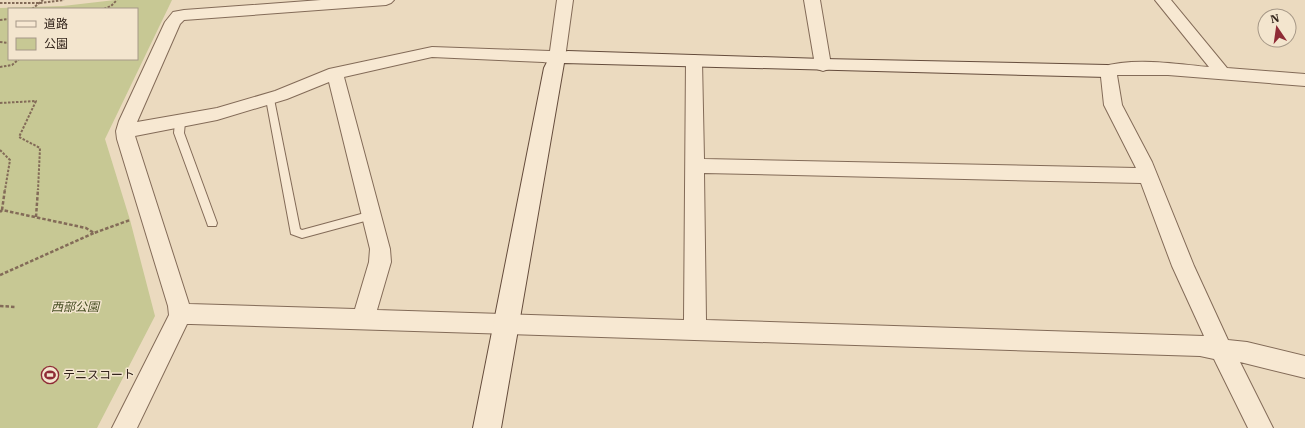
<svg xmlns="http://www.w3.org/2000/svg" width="1305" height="428" font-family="'IBM Plex Serif','Noto Sans JP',serif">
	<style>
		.green { fill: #c7c894; fill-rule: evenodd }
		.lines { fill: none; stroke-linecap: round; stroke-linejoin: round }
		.lane-casing { stroke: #836b58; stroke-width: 2 }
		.street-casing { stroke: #836b58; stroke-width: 2 }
		.secondary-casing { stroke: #654c3c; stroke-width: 2 }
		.path-far1 { stroke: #836b58; stroke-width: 2; stroke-dasharray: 2.5 1.5; stroke-linecap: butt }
		.path { stroke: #836b58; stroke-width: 2.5; stroke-dasharray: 3.5 2; stroke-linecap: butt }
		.lane { fill: #f7e8d2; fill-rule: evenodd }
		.street { fill: #f7e8d2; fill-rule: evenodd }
		.secondary { fill: #f7e8d2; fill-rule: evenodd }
		.labels { text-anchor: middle; stroke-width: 3; stroke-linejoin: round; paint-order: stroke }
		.park-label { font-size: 12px; font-style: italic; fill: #484f24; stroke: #f3e5ce }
		.poi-label { font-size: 12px; fill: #33251c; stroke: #f3e5ce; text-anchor: start }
	</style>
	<rect width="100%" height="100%" fill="#ebdabf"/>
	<path class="green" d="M115,0H172L105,139L130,220L155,316L97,428H0V8L63,6ZM9,9H137V59H9Z"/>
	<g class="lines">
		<defs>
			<path id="lane" d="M270,96L274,99L300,229L302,230L372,211L376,212L377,215L376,218L302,238L291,234L266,99Z
				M180,119L185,122L184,133L217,223L216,226H208L207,223L174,133L175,122Z"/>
			<path id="street" d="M321,0H394L391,3L386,5L184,20L180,24L137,122L217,108L275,91L329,69L432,47L550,51L557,0H573L565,58L563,62L557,64L543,62L432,57L344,77L390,249L391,262L377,310L684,320L686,61L688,57L694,55L700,57L702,61L704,159L1136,168L1104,105L1101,77L1099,71L1101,67C1135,57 1174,64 1209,67L1155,0H1171L1227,68L1305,74V86L1168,75H1117L1122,105L1152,162L1194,266L1228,340L1247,342L1305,356V378L1240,362L1273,428H1248L1214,359L1200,356L191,324H187L137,428H112L169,315L168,306L117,139L116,131L119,121L165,22L173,12L184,10ZM329,82L370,249L369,262L355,309L189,304L135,136L217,120L287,99ZM704,173L1141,183L1172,266L1204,336L706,320Z
				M804,0H820L831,65L829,69L823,71L817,69L815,65Z"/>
			<path id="secondary" d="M568,51L823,59L1107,65L1114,67L1116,71L1114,75L1107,77L564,63L501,428H473L544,68L551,54Z"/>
		</defs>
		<use href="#lane" class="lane-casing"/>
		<use href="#street" class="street-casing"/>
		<use href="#secondary" class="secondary-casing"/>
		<path class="path-far1" d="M0,3H40L64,0
			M32,9L43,0
			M104,9L111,6L117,0
			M0,20L9,19
			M0,42L9,43
			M0,67L12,65L19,59
			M0,103L36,101L19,137L40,148L38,190
			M0,150L10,160L5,190"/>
		<path class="path" d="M2,210L5,189
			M0,212L2,210L86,228L94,233L130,220
			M36,217L38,189
			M0,275L94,233
			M0,306L15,307"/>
		<use href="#lane" class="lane"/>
		<use href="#street" class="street"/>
		<use href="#secondary" class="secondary"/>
	</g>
	<defs>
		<symbol id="stadium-ring" viewBox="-11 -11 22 22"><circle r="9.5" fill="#f3e5ce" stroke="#8f2b36" stroke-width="1.5"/><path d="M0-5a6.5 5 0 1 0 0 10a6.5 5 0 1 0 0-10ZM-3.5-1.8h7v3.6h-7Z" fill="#8f2b36"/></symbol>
	</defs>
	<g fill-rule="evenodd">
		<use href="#stadium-ring" x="40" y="365" width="20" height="20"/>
	</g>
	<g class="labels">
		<g class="park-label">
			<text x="75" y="311">西部公園</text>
		</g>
		<g class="poi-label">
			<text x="63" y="379">テニスコート</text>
		</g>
	</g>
	<rect x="8" y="8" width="130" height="52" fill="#f3e5ce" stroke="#a69887"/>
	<rect x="16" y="21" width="20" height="6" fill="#f7e8d2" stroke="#a69887"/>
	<text x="44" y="28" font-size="12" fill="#33251c">道路</text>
	<rect x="16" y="38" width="20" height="12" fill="#c7c894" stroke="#a69887"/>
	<text x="44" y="48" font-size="12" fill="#33251c">公園</text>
	<g transform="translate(1277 28) rotate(347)"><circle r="19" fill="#f3e5ce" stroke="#a69887"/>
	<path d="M0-3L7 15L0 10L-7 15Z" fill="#8f2b36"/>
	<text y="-6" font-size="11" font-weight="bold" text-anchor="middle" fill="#33251c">N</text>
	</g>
</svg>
